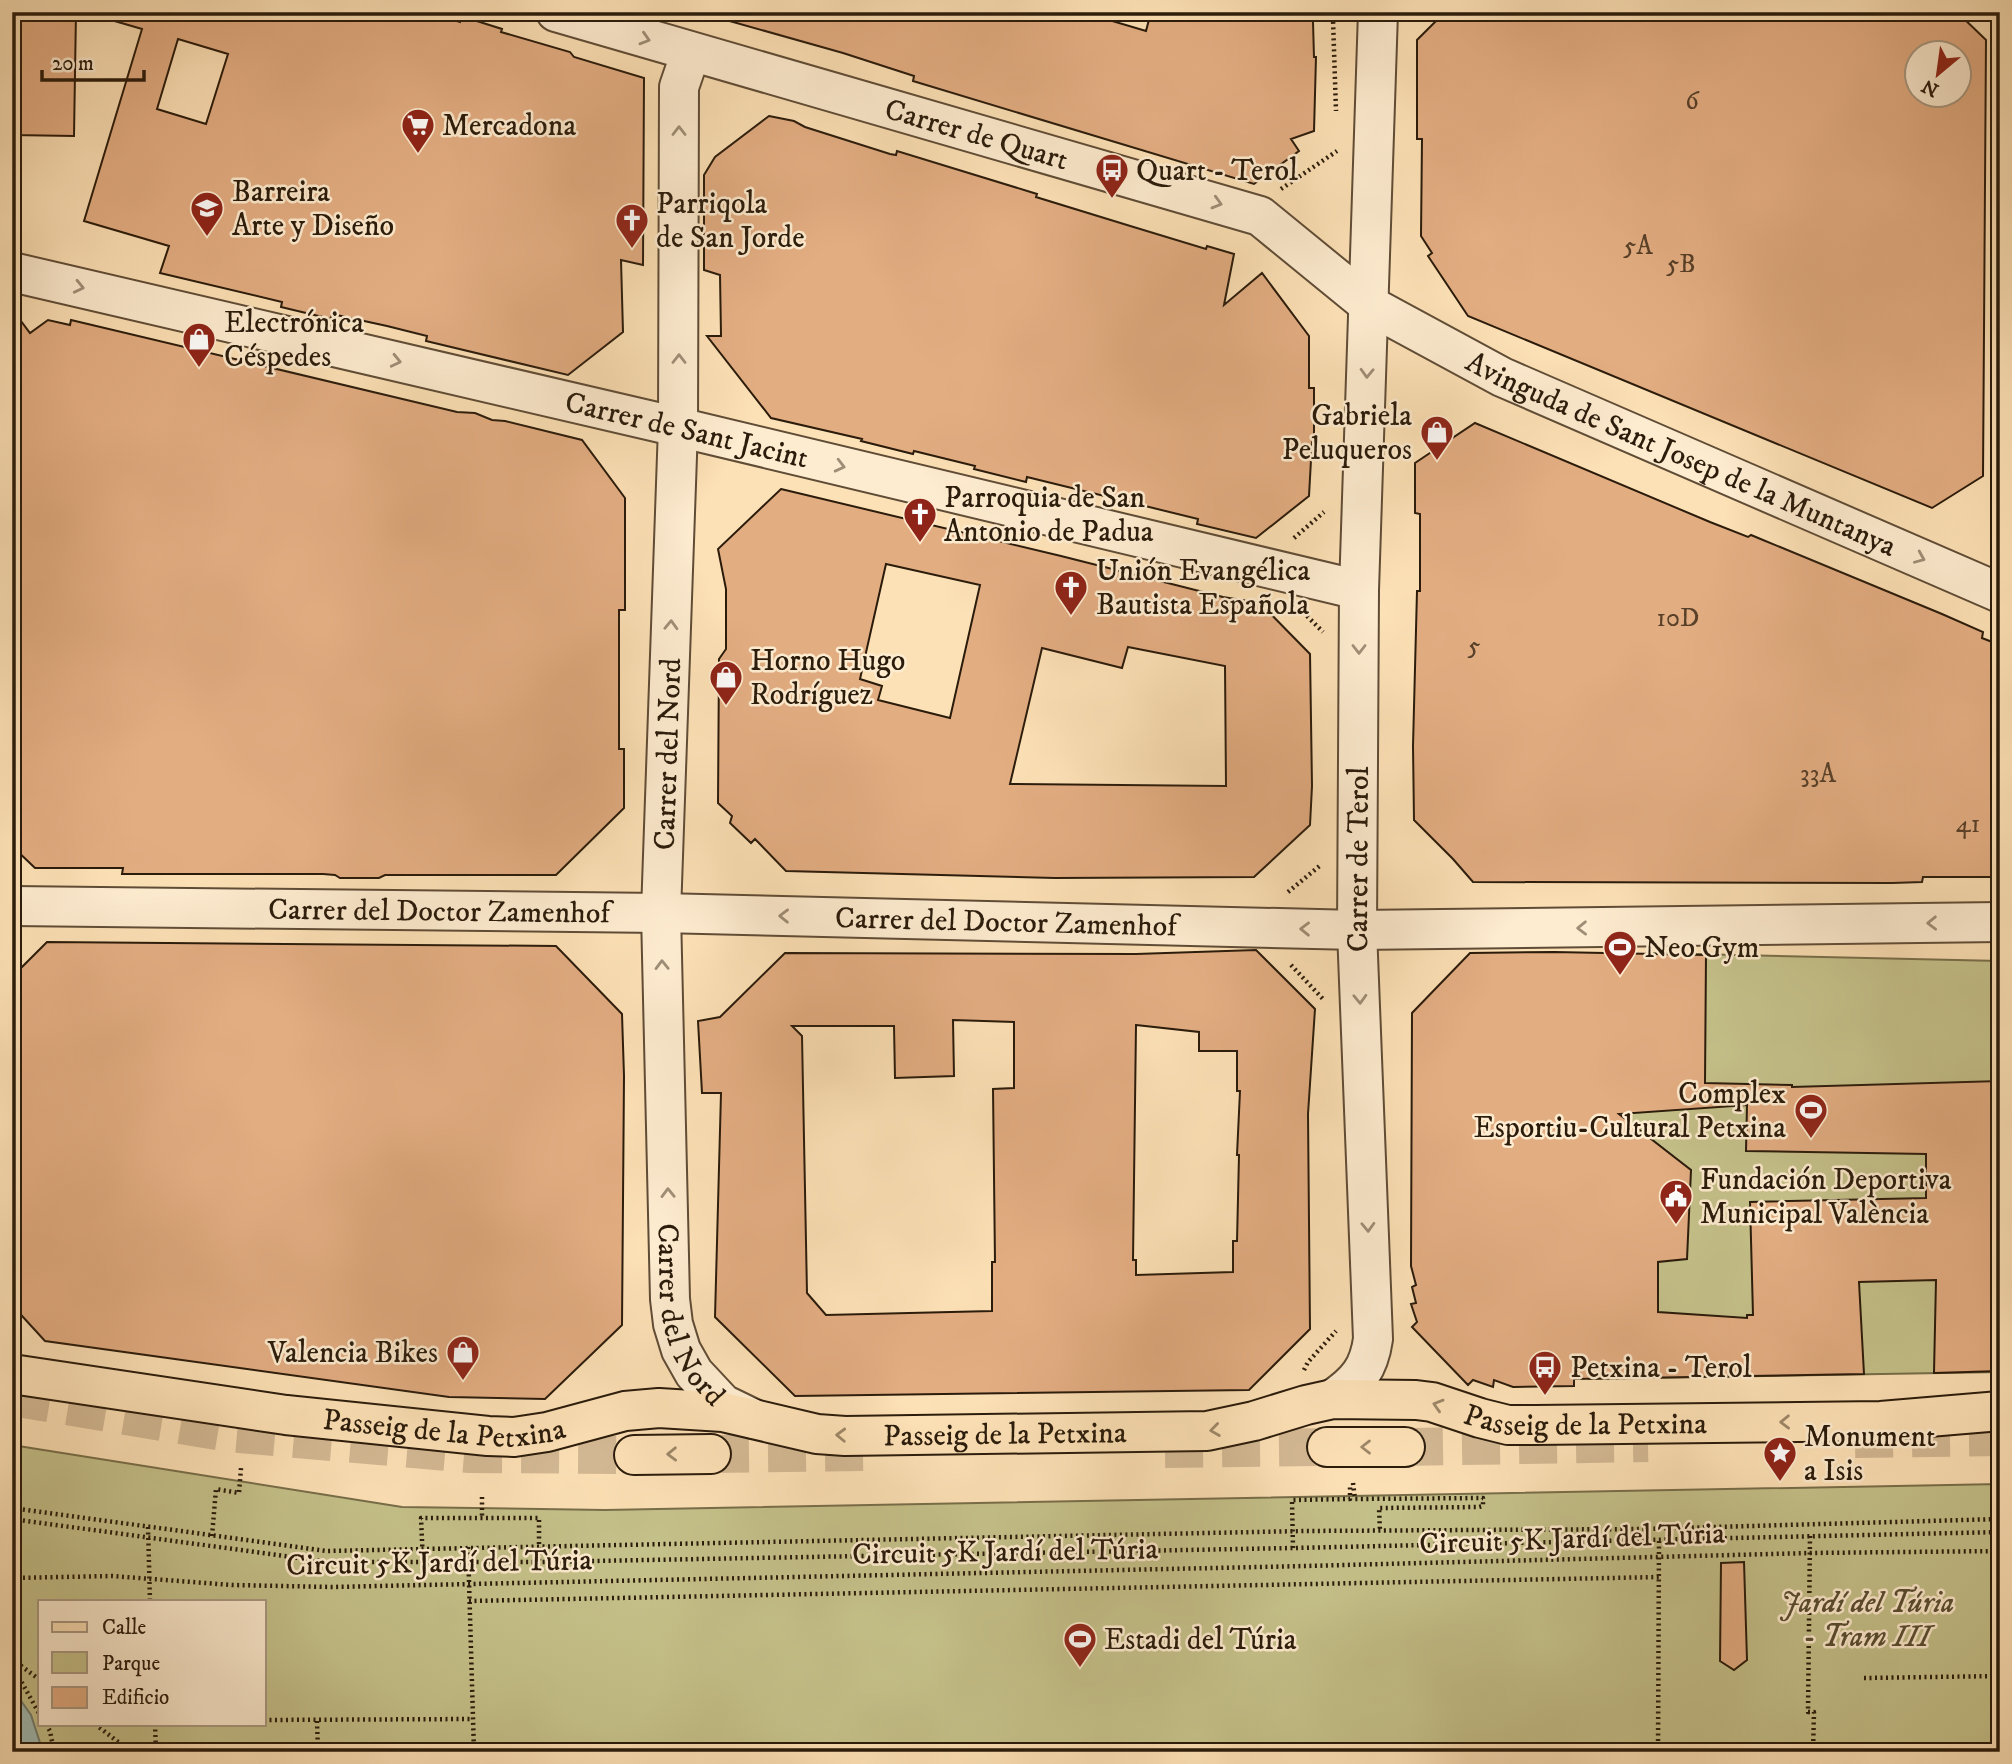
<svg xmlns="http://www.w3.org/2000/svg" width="2012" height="1764" font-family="'IM FELL DW Pica',serif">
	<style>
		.green { fill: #c5c18a; stroke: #786e4a; stroke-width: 2; fill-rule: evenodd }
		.water { fill: #a0bcb4; stroke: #717c70; stroke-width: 2 }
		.building { fill: #e3ad82; stroke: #2a1b0b; stroke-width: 2; fill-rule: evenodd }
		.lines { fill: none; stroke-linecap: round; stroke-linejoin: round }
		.major-tunnel { stroke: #d3b994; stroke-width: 38; stroke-dasharray: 38 19; stroke-linecap: butt }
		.minor-casing { stroke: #5f4c36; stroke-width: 42 }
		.major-casing { stroke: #2a1b0b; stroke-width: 42 }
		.path { stroke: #2a1b0b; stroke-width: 4.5; stroke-dasharray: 2 3.5; stroke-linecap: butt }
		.minor { stroke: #feecd0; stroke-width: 38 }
		.major { stroke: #fde1b6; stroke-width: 38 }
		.oneway { stroke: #9f8e77 }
		.oneway2 { stroke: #9e8869 }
		.labels { text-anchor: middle; stroke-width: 5; stroke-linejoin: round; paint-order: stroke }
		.number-label { font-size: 26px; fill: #584029 }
		.poi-label { font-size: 30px; fill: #2a1b0b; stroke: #feecd0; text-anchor: start }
		.street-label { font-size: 30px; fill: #2a1b0b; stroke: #feecd0 }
		.park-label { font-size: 30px; font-style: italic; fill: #584d31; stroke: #feecd0 }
	</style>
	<rect width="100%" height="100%" fill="#fde1b6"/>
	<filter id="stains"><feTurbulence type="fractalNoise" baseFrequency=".00286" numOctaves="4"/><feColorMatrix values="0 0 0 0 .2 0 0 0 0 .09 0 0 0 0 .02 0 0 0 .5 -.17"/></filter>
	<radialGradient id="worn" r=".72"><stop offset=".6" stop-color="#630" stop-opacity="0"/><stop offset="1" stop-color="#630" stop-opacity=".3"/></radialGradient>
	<path class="green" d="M1648,953L2000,961V1372L1589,1379Z
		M12,1445L402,1507L605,1510L2000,1484V1752H12ZM40,1601H264V1724H40Z"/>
	<path class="water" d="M12,1688L31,1715L43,1752H12Z"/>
	<path class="building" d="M12,12H76L74,136L12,135Z
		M112,12H427L460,22L461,16L502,29L501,32L570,52L574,57L644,78L643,265L621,260L623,332L568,375L426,341L427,336L387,326L332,314L331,319L281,307L282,302L160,273L169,246L84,221L142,29L111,20ZM178,39L228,54L206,124L157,109Z
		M727,12H1082L1146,31L1151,12H1306L1313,22L1314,57H1316L1314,131L1291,139L1299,151L1254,184L913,81L914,76L843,53L726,20Z
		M1445,12H1957L1986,40L1983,476L1932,508L1468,316L1428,256L1432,253L1421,236L1422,139H1417V40ZM1917,52H1959V94H1917Z
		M769,116L794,121L805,127L890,154L896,155L897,151L1037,194L1036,197L1127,225L1206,249L1207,246L1234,254L1224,305L1262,273L1309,336V388H1314V442H1312L1309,496L1256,538L1197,524L1198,519L1027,477L1026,482L974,469L975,466L914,451L913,454L861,441L862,439L771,418L707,336H721L720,275L704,270V175L715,157Z
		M12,309L30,333L48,320L70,325L71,320L457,412L475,413L492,420L505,421L582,440L625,498V610H619V749H624V808L556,875H385L379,878H340L335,875L323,874H122L123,868H35L12,846Z
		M1475,423L1710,522L1748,537L1751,535L1763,540L1942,614L1983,632L1982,638L2000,645V877H1923L1922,882L1892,883L1473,882L1453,859L1414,820L1413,746L1417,591H1420V514L1415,513V463Z
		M781,489L1061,556L1223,597L1260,603L1310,654L1312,786L1310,825L1254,877L1055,878L786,871L755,839L751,843L730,823L732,816L718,803L719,659L726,649V589L718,549ZM886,564L980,585L950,718L878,700L882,686L860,679ZM1128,647L1225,666L1226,786L1010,784L1042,648L1122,668Z
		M47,942L556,946L622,1014L624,1076L622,1325L545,1399L449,1397L45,1341L12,1305V977Z
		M1256,950L1315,1009L1308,1114L1310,1329L1249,1390L795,1396L715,1317L721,1093H702L698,1021L720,1017L785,953L1136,954ZM953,1020L1014,1022V1088L993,1089L995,1262H992V1311L826,1315L807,1293L802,1036L792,1026H894L895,1078L954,1076ZM1136,1025L1199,1032V1051H1237V1091H1240L1237,1155H1239L1237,1241H1233V1272L1136,1275V1260H1133Z
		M1554,952L1706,955L1705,1083L1792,1085V1087L2000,1081V1371L1934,1373L1936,1280L1859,1282L1864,1374L1574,1379V1386L1513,1387L1494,1380L1493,1387L1473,1380L1468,1385L1412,1327L1417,1322L1411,1304L1416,1303L1412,1287L1416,1285L1411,1266L1412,1013L1470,953ZM1747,1105L1746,1151L1926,1154V1198L1750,1202L1753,1315H1747V1318L1658,1312V1262L1687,1259L1691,1170L1619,1114Z
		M1744,1562L1747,1660L1734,1670L1720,1661L1721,1563Z"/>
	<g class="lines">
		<path class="major-tunnel" d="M12,1397L228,1433L470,1454L634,1455
			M1855,1439L2000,1437
			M1405,1447L1648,1443
			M1165,1449L1327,1447
			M711,1454L863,1452"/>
		<defs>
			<g id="minor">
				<path id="s1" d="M556,12L1260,216L1369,305L1502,377L2000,593"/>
				<path id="s2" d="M691,52L679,87L678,427L661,913L670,1299L673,1324L681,1350L694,1373L723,1404L754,1419"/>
				<path id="s3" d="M12,272L678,427L1359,590"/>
				<path id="s4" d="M12,906L661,913L1357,930L2000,922"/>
				<path id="s5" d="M1333,1399C1358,1382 1369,1368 1373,1339L1357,930L1359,590L1378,12"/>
			</g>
			<g id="major">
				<path id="s6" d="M12,1374L286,1415L488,1436L514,1437L547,1432L625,1411L659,1408L723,1412L817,1434L845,1436L1207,1431L1254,1421L1306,1405L1333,1399L1416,1400L1432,1402L1480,1418L1508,1425H1535L1881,1421L2000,1411"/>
				<path d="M1327,1447H1405"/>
				<path d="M634,1455L711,1454"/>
			</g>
		</defs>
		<use href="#minor" class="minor-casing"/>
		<use href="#major" class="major-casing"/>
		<path class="path" d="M1329,12L1333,19L1336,111
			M1281,189L1337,151
			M1294,538L1324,512
			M1307,616L1323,632
			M1288,892L1322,864
			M1291,965L1323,999
			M1304,1370L1308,1362L1336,1331
			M1353,1483L1355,1499L1483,1498V1506L1479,1507L1379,1508L1380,1531
			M482,1497V1517
			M12,1508L327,1551L1304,1531L1643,1529L2000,1519
			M12,1519L329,1562H539L1293,1548L2000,1532
			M148,1527L150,1601
			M212,1536L216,1489L239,1493L241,1468
			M1810,1536L1808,1712H1814L1813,1752
			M468,1547L474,1752
			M1293,1548L1292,1500L1350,1499V1487
			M423,1563L421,1518H539V1562
			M12,1578L112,1576L232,1585L332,1587L1306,1566L1810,1553L2000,1551
			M469,1601L1659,1577
			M12,1659L40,1680
			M12,1669L16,1672L40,1715
			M1864,1678L2000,1676
			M264,1720L473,1719
			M317,1721L318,1752
			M46,1724L50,1731L54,1752
			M95,1724L131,1752
			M155,1724L156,1752
			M1658,1752L1659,1539"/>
		<use href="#minor" class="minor"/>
		<use href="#major" class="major"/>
	</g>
	<defs><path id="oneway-chevron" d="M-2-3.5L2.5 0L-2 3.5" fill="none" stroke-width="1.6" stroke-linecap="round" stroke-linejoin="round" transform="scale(1.75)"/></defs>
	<g class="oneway">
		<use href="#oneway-chevron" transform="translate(645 39) rotate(17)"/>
		<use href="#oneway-chevron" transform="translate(679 131) rotate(-90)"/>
		<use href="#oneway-chevron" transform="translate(1217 203) rotate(16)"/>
		<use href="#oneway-chevron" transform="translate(79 287) rotate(13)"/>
		<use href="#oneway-chevron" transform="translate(679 359) rotate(-90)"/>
		<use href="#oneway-chevron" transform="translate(396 361) rotate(13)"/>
		<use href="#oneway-chevron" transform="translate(1367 373) rotate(92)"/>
		<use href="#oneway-chevron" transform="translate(840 466) rotate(14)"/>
		<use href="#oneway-chevron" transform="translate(1920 558) rotate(23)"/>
		<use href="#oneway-chevron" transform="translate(671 625) rotate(-88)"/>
		<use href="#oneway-chevron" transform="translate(1359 649) rotate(90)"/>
		<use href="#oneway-chevron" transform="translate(784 916) rotate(-179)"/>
		<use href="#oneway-chevron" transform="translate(1932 923) rotate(179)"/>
		<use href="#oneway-chevron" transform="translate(1582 928) rotate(179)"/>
		<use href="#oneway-chevron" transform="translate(1305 929) rotate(-179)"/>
		<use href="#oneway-chevron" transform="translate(662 965) rotate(-91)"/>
		<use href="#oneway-chevron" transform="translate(1360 999) rotate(88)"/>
		<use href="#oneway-chevron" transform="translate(668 1193) rotate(-91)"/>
		<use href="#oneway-chevron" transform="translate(1368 1227) rotate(88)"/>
	</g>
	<g class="oneway2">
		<use href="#oneway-chevron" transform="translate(1438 1405) rotate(-163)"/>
		<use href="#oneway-chevron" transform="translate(1785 1422) rotate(179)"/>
		<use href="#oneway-chevron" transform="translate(1215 1430) rotate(172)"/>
		<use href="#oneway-chevron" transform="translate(841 1435) rotate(-178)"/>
		<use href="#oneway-chevron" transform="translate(1366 1447) rotate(180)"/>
		<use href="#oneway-chevron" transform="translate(672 1454) rotate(179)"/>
	</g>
	<defs>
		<symbol id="supermarket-pin" viewBox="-11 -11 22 30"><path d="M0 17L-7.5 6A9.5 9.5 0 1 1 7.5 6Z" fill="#8f2418" stroke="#feecd0"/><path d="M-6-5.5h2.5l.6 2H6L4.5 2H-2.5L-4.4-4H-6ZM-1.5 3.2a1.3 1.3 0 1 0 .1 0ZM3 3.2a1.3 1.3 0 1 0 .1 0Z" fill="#fff"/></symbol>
		<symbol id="bus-pin" viewBox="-11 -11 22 30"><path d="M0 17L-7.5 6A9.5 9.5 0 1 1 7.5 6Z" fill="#8f2418" stroke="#feecd0"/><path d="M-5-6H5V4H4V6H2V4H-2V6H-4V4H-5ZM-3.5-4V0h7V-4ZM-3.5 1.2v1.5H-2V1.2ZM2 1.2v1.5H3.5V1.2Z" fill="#fff"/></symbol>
		<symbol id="university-pin" viewBox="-11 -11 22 30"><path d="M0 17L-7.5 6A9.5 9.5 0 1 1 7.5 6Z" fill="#8f2418" stroke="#feecd0"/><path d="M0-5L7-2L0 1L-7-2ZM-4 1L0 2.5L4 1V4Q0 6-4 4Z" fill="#fff"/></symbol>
		<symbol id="church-pin" viewBox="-11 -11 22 30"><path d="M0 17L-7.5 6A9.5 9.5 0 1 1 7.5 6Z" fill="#8f2418" stroke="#feecd0"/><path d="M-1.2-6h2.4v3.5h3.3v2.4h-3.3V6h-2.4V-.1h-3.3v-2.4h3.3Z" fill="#fff"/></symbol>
		<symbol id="shop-pin" viewBox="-11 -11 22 30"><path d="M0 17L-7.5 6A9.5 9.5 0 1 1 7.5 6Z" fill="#8f2418" stroke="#feecd0"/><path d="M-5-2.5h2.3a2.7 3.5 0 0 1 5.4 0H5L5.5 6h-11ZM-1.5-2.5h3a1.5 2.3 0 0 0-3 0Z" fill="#fff"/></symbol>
		<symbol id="stadium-pin" viewBox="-11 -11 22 30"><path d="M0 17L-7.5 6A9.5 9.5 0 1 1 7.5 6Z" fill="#8f2418" stroke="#feecd0"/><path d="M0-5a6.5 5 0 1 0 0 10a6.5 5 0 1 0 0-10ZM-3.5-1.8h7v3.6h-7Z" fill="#fff"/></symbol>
		<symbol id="civic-pin" viewBox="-11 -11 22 30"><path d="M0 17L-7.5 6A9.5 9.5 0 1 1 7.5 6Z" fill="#8f2418" stroke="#feecd0"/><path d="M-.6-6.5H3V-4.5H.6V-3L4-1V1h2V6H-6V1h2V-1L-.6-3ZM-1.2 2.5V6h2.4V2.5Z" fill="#fff"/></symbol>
		<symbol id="sight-pin" viewBox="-11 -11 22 30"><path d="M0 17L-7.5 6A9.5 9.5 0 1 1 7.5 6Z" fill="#8f2418" stroke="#feecd0"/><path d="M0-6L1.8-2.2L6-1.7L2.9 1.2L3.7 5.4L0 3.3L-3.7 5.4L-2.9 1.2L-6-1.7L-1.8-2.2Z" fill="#fff"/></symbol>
	</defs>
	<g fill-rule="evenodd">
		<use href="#supermarket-pin" x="399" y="106" width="38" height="52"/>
		<use href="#bus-pin" x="1093" y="151" width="38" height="52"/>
		<use href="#university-pin" x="188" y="189" width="38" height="52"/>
		<use href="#church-pin" x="613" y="201" width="38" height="52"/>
		<use href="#shop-pin" x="180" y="320" width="38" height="52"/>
		<use href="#shop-pin" x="1418" y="413" width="38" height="52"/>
		<use href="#church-pin" x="901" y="495" width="38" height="52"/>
		<use href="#church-pin" x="1052" y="568" width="38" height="52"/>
		<use href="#shop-pin" x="707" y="658" width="38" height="52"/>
		<use href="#stadium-pin" x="1601" y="928" width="38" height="52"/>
		<use href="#stadium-pin" x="1792" y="1091" width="38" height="52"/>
		<use href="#civic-pin" x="1657" y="1177" width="38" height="52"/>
		<use href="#shop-pin" x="444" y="1333" width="38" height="52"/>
		<use href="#bus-pin" x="1526" y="1348" width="38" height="52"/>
		<use href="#sight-pin" x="1761" y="1434" width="38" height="52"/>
		<use href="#stadium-pin" x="1061" y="1620" width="38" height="52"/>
	</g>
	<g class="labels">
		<g class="number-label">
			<text x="1692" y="109">6</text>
			<text x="1638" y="254">5A</text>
			<text x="1681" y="272">5B</text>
			<text x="1678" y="626">10D</text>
			<text x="1474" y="654">5</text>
			<text x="1818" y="782">33A</text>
			<text x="1968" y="832">41</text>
		</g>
		<g class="poi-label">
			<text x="442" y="135">Mercadona</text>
			<text x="1136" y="180">Quart - Terol</text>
			<text x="232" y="201">Barreira<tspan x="232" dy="34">Arte y Diseño</tspan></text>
			<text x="656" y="213">Parriqola<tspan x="656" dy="34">de San Jorde</tspan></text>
			<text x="224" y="332">Electrónica<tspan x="224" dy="34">Céspedes</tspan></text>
			<text x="1412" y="425" text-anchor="end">Gabriela<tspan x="1412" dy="34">Peluqueros</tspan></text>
			<text x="944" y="507">Parroquia de San<tspan x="944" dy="34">Antonio de Padua</tspan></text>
			<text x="1096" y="580">Unión Evangélica<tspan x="1096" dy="34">Bautista Española</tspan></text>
			<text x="750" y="670">Horno Hugo<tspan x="750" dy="34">Rodríguez</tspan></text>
			<text x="1644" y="957">Neo Gym</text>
			<text x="1786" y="1103" text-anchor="end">Complex<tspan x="1786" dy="34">Esportiu-Cultural Petxina</tspan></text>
			<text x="1700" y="1189">Fundación Deportiva<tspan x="1700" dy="34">Municipal València</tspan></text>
			<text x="438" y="1362" text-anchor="end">Valencia Bikes</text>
			<text x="1570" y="1377">Petxina - Terol</text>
			<text x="1804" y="1446">Monument<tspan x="1804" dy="34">a Isis</tspan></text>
			<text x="1104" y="1649">Estadi del Túria</text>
		</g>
		<g class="street-label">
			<text dy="10" stroke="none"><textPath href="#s1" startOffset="438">Carrer de Quart</textPath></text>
			<text dy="10" stroke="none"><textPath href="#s3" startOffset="693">Carrer de Sant Jacint</textPath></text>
			<text dy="10" stroke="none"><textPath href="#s1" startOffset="1220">Avinguda de Sant Josep de la Muntanya</textPath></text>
			<text transform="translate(667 754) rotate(-88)" y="10">Carrer del Nord</text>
			<text dy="10" stroke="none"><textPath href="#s5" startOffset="555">Carrer de Terol</textPath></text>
			<text dy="10" stroke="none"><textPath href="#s4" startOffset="427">Carrer del Doctor Zamenhof</textPath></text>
			<text dy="10" stroke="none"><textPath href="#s4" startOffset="994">Carrer del Doctor Zamenhof</textPath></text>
			<text dy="10" stroke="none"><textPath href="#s2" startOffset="1270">Carrer del Nord</textPath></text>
			<text dy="10" stroke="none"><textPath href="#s6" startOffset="1591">Passeig de la Petxina</textPath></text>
			<text dy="10" stroke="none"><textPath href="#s6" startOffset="436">Passeig de la Petxina</textPath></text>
			<text dy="10" stroke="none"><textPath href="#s6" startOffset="1003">Passeig de la Petxina</textPath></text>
			<text transform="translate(1572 1538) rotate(-2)" y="10">Circuit 5K Jardí del Túria</text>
			<text transform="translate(1005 1551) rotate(-1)" y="10">Circuit 5K Jardí del Túria</text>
			<text transform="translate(439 1562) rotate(-1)" y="10">Circuit 5K Jardí del Túria</text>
		</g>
		<g class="park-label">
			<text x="1867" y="1612">Jardí del Túria<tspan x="1867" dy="34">- Tram III</tspan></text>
		</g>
	</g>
	<rect width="2012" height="1764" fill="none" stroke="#fde1b6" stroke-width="42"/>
	<rect x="14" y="14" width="1984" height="1736" fill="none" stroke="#2a1b0b" stroke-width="3.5"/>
	<rect x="21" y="21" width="1970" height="1722" fill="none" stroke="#2a1b0b" stroke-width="2"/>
	<rect x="38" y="1600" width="228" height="126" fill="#feecd0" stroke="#a99881" stroke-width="2"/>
	<rect x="52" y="1622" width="35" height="10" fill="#fde1b6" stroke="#a99881" stroke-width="2"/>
	<text x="102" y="1634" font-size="21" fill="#2a1b0b">Calle</text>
	<rect x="52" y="1652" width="35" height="21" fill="#c5c18a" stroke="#a99881" stroke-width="2"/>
	<text x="102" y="1670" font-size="21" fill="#2a1b0b">Parque</text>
	<rect x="52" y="1687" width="35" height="21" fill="#e3ad82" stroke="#a99881" stroke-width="2"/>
	<text x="102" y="1704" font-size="21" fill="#2a1b0b">Edificio</text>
	<g transform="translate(1938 74) rotate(209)"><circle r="33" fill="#feecd0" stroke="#a99881" stroke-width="2"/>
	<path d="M0-5L12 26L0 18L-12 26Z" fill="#8f2418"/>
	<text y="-10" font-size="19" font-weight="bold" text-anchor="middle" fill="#2a1b0b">N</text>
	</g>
	<path d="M42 70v10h102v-10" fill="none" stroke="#2a1b0b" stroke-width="3.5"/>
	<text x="52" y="70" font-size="21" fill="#2a1b0b" stroke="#feecd0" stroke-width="5" paint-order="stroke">20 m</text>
	<rect width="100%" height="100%" filter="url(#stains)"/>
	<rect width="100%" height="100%" fill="url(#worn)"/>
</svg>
